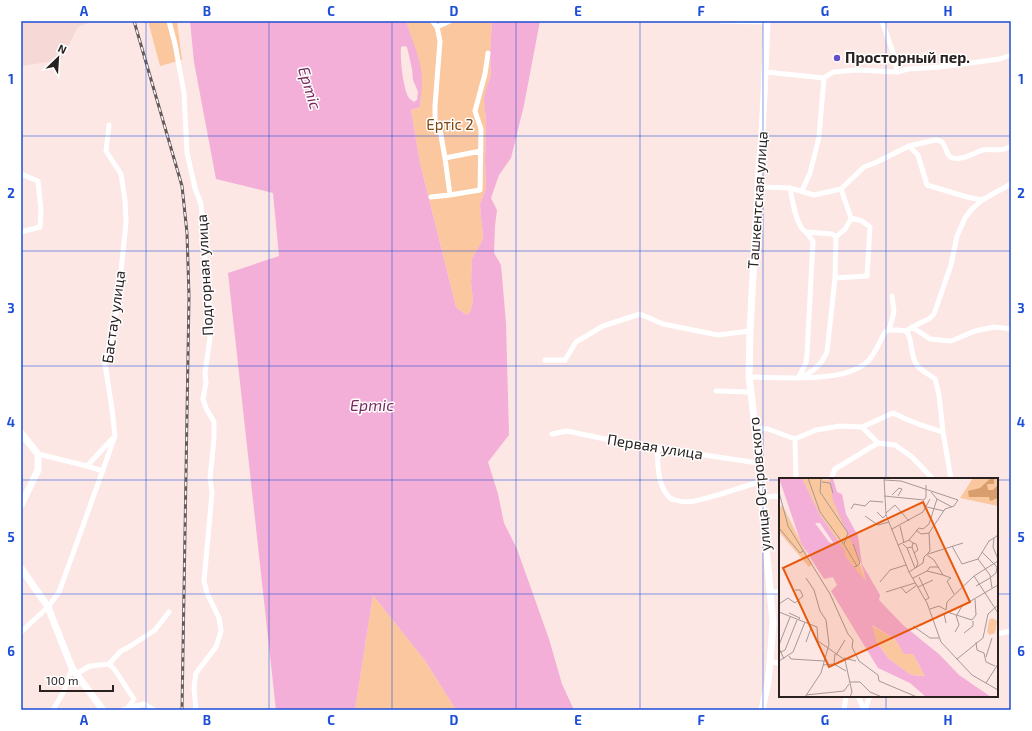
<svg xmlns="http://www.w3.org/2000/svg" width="1032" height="731" font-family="'Exo 2',sans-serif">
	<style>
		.built { fill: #f6d8d6 }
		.green { fill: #fac79e }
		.water { fill: #f3afd7; fill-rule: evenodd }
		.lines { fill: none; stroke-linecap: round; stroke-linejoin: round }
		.street { stroke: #fff; stroke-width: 5 }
		.secondary { stroke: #fff; stroke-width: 7 }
		.rail-casing { stroke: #655a59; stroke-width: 3 }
		.rail { stroke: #fff; stroke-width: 1.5; stroke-dasharray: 4.5; stroke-linecap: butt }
		.grid { fill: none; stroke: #1d4ed8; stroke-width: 1; stroke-opacity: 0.55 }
		.poi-dot { fill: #644fc8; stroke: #fff; stroke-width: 1.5 }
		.labels { text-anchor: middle; stroke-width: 3; stroke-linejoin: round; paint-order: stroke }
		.poi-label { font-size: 15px; font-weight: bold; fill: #282120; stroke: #fff; text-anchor: start }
		.park-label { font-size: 15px; fill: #7d460d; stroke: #fff }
		.street-label { font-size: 15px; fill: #282120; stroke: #fff }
		.water-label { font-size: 16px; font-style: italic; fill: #772a5d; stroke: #fff }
		.inset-road { fill: none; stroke: #a79896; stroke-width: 1 }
		.view { fill: #e8590c; fill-opacity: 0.15; stroke: #e8590c; stroke-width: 2 }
		.inset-edge { fill: none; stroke: #282120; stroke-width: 2 }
		.neatline { fill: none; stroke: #1d4ed8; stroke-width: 1.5 }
		.grid-label { font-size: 13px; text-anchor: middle; font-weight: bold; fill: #1d4ed8 }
	</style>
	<rect width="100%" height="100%" fill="#fce7e5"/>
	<path class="built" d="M21,21H88V23L78,27L61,60L21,66Z"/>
	<path class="green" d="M148,21H177L182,60L160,66Z
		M406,21H492L490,53L491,76L488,83L485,111L486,123L485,162L486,188L480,204L481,218L482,225L483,239L472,259L471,283L473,301L470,312L466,315L456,307L420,163L411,110L420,107L421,93V71Z
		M373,595L426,662L456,710H355Z"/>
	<path class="water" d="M190,21H406C411,37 418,52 421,69C423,81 421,95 420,107L411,110L420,163L456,307L466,315L470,312L473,301L471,283L472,259L483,239L482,225L481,218L480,204L486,188L485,162L486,123L484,98L488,83L491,76L490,53L492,21H540L524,105L511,158L499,175L491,198L497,210L495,226L494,253L501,265L506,323L509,435L488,462L498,494L504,523L517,549L549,639L562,684L574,710H456L426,662L373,595L355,710H276L228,273L279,256L273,193L216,179L194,62ZM404,46L407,47L412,69L413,80L418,92L417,100L414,102C413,101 411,100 409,98C403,89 400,59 401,47Z"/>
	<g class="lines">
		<path class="street" d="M169,21L175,44L184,93L187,153L195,188L201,204L204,233L205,265L209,287L207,292L209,302L208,321L210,338L205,373L206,383L203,399L206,408L214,422V439L210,478L212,493L204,581L207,593L219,618L221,631L216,647L196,673L194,688L196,710
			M721,21L767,22
			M882,21L895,58L897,72
			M437,27L450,21
			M766,72L824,78L833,72L857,70L897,72L908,69L940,67L1000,59L1011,55
			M909,146L918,155L927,185L967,197L982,200
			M445,158L481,151
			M21,174L38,181L41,210L40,227L21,232
			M759,187L790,188L814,195L841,189L864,167L877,162L909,146L935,140C949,140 943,156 953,158C962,161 975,152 983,150C994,148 1000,153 1011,146
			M790,188C792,199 796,227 806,232L832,234L836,237L846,228L851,218L841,189
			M802,191L810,173L819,137L824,78
			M450,195L480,190L481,129L475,111L485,74L488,53
			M431,197L450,195L445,158L440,130L435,123V106L440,41L437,27L432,21
			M835,278L867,276L870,227L862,221L851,218
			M912,327L930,339L951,341L975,331L994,327L1011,329
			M889,330L894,312L892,296
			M906,331C914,340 909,355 917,365C921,371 929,374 935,379L939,395L943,432L951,479
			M545,360H565L576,342L603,326L640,314L663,324L718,335L750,331
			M802,376C814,372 822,363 827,352L835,278L836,237
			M749,377C779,377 846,384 868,361C875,354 880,341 885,332L889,330H897L906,331L920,323L929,319L934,314L951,265L957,236L965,218L971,210L982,200L1011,184
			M798,378L806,363L807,354L813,241L806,232
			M716,391L751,392
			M862,427L893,413C909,421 925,427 943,432
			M755,428L768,429L795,439L816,430L840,426L862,427L878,443L895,445L912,457L933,479
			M552,434L567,431L600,438L657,448L758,463
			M795,439L796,479
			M657,448C658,462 657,481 666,493C668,496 672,500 675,500C690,505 706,498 721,494C733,490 746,486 759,482
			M38,454L87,466L112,439
			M87,466L103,471
			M831,479L835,469L878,443
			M761,498L775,496L780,497
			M769,592H776L780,593
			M21,632L48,607L59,592L75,548L115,436L112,409L105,364L112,332L117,310L126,223L125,200L121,174L106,151L109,125
			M997,634L1011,631
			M770,662L780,663
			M109,664L115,670L134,699L128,708L123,710
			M76,674L90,666L109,664L121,651L129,647L155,630L169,612
			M858,696L864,710
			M128,708L144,704L154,710
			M53,710L64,691L72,668
			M844,710L846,696
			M865,710L869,698L871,696"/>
		<path class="secondary" d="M21,433L38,454V470L21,505
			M21,568L48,607L72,668L103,710
			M762,710L768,682L770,662L773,622L755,428L751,392L749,377L750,331L759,169C764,120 765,70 767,21"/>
		<defs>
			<path id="rail" d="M134,21L182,186L187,233L189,296L182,710"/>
		</defs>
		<use href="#rail" class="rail-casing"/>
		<use href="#rail" class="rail"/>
	</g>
	<path class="grid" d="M146,21V710M269,21V710M392,21V710M516,21V710M640,21V710M763,21V710M886,21V479M21,136H1011M21,251H1011M21,366H1011M21,480H780M997,480H1011M21,594H780M997,594H1011M886,696V710"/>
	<circle class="poi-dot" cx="837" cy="58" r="4"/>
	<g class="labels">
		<g class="poi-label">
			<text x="845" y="63">Просторный пер.</text>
		</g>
		<g class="park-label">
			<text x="450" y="130">Ертіс 2</text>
		</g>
		<g class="street-label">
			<text transform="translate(758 200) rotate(-86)" y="5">Ташкентская улица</text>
			<text transform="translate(205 275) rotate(-93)" y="5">Подгорная улица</text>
			<text transform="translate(114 317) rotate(-82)" y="5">Бастау улица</text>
			<text transform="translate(655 447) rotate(9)" y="5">Первая улица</text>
			<text transform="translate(760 484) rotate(-95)" y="5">улица Островского</text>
		</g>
		<g class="water-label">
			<text transform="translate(310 88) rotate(73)" y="6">Ертіс</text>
			<text x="372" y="411">Ертіс</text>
		</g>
	</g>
	<g transform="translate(779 478)">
		<rect width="219" height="219" fill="#fce7e5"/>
		<path d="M23,0L51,2L87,103L67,79L64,71L41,37ZM194,0H219V28L181,20ZM4,28L33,86L30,89L0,54V29ZM213,140L218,143L216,155L211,157L208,154L210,142ZM92,147L116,161L125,175L134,176L146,198L132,197L110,181L98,165Z" fill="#fac79e"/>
		<path d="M212,0L219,2L215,1V6H208L209,12H214L219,7V20L211,23L210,19H190L189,13L201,10Z" fill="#d89e6e"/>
		<path d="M0,0H23L41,37L66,73L67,79L87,103L82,85L54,23L51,2L47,0H54L58,14L63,16L67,36L79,58L83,86L101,117L100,122L124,147L161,177L180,197L212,219H147L131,205L99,190L52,113L58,107L54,99L45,101L22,65ZM36,45H41L55,66L50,64ZM93,147L116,161L125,176H134L146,198L132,197L110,181L98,165Z" fill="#f3afd7" fill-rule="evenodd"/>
		<path class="inset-road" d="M29,0L41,34L66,68L78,88L75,89M42,0L41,14L69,55L65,66M105,0L107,37L130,94L148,125L162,164L193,197L219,212M105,2L122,3L179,22L175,28L166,31L150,55L151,73L145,79L144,85L130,94M43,4L51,5L54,15M0,14L9,48L51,116L69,156L74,162L73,169L80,183L99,197L100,203L138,219M152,14L158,21L173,29M113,17L120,10L123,11L119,18M105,18L145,22L147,19V7M148,29L165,33M72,31L75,26L86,28L91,23L104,24M98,34L104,40L107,37M107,35L116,27L130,43M86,38L99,47L110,44M121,48L125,65M0,50L21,75L24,73M113,51L144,34L151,21M137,52L142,56L150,55M215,60L214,69L219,81M134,65L137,66L139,72L135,75M74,66L81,85L78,88M124,66L128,70L133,69L134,65L130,62M119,67L130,62L140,50L144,51L150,46L158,21M173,68L183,86L199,81M133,69L139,85L137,90M128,70L136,90M203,74L218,89L217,95L212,99M149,76L184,65M148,77L155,82L164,97L172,100L168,103L175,116M199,81L210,63L218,58L219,55M199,81L211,97L213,110M219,83L195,98L219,135M148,93L151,89H160M140,99L150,120L146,122M134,100L148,93L164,97M101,104L111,92L127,87M197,108L211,100M122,109L127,115L138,107M139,109L154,102M107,114L136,105M0,126L9,120L16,125L24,118L21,112H16M151,131L160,128L167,132L168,124L195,98M0,134L38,149L39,163L66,182L73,214L71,219M10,135L21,140L19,142M178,137L183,128L219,107M167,145L165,136L168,134L193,142L197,137L196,121M134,148L151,160H160M176,154L180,147L177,137M185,155L194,148V143M27,164L32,150L31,146M197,164L198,172L205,175L207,184L216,188M0,167L11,139M0,170L5,181M0,175L6,172L18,142M57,177L66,162M10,178L12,181L45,183M207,179L213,160M65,180L77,183M178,181L204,160L209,136L219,127M0,183L14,174L26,144M55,186L67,193M44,187L55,186L56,176M70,204H81L91,214L103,219M207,205L219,186M27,217L65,213L70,206M26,219L42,195L50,166L47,142L41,133L35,112L27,100"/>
		<path class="view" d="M144,24L191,124L50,189L4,90Z"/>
		<rect width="219" height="219" class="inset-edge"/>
	</g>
	<rect width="1032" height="731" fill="none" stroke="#ffffff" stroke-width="44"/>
	<g transform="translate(58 58) rotate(25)" stroke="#ffffff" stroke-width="3" paint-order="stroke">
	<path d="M0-3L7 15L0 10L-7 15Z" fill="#282120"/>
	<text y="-6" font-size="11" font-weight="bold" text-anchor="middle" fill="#282120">N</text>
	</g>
	<path d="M40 685v6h73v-6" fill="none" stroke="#282120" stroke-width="2"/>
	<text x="46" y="685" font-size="12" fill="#282120" stroke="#ffffff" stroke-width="3" paint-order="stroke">100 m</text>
	<rect x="22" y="22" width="988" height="687" class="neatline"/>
	<g class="grid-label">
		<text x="84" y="16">A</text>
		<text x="207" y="16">B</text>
		<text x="331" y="16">C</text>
		<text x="454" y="16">D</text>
		<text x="578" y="16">E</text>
		<text x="701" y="16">F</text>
		<text x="825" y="16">G</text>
		<text x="948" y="16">H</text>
		<text x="11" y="84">1</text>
		<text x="1021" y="84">1</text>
		<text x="11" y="198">2</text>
		<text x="1021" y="198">2</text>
		<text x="11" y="313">3</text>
		<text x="1021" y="313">3</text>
		<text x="11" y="427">4</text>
		<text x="1021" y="427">4</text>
		<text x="11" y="542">5</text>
		<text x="1021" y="542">5</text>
		<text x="11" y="656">6</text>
		<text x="1021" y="656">6</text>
		<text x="84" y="725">A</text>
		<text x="207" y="725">B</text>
		<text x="331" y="725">C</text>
		<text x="454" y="725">D</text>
		<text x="578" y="725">E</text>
		<text x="701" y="725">F</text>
		<text x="825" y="725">G</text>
		<text x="948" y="725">H</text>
	</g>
</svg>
